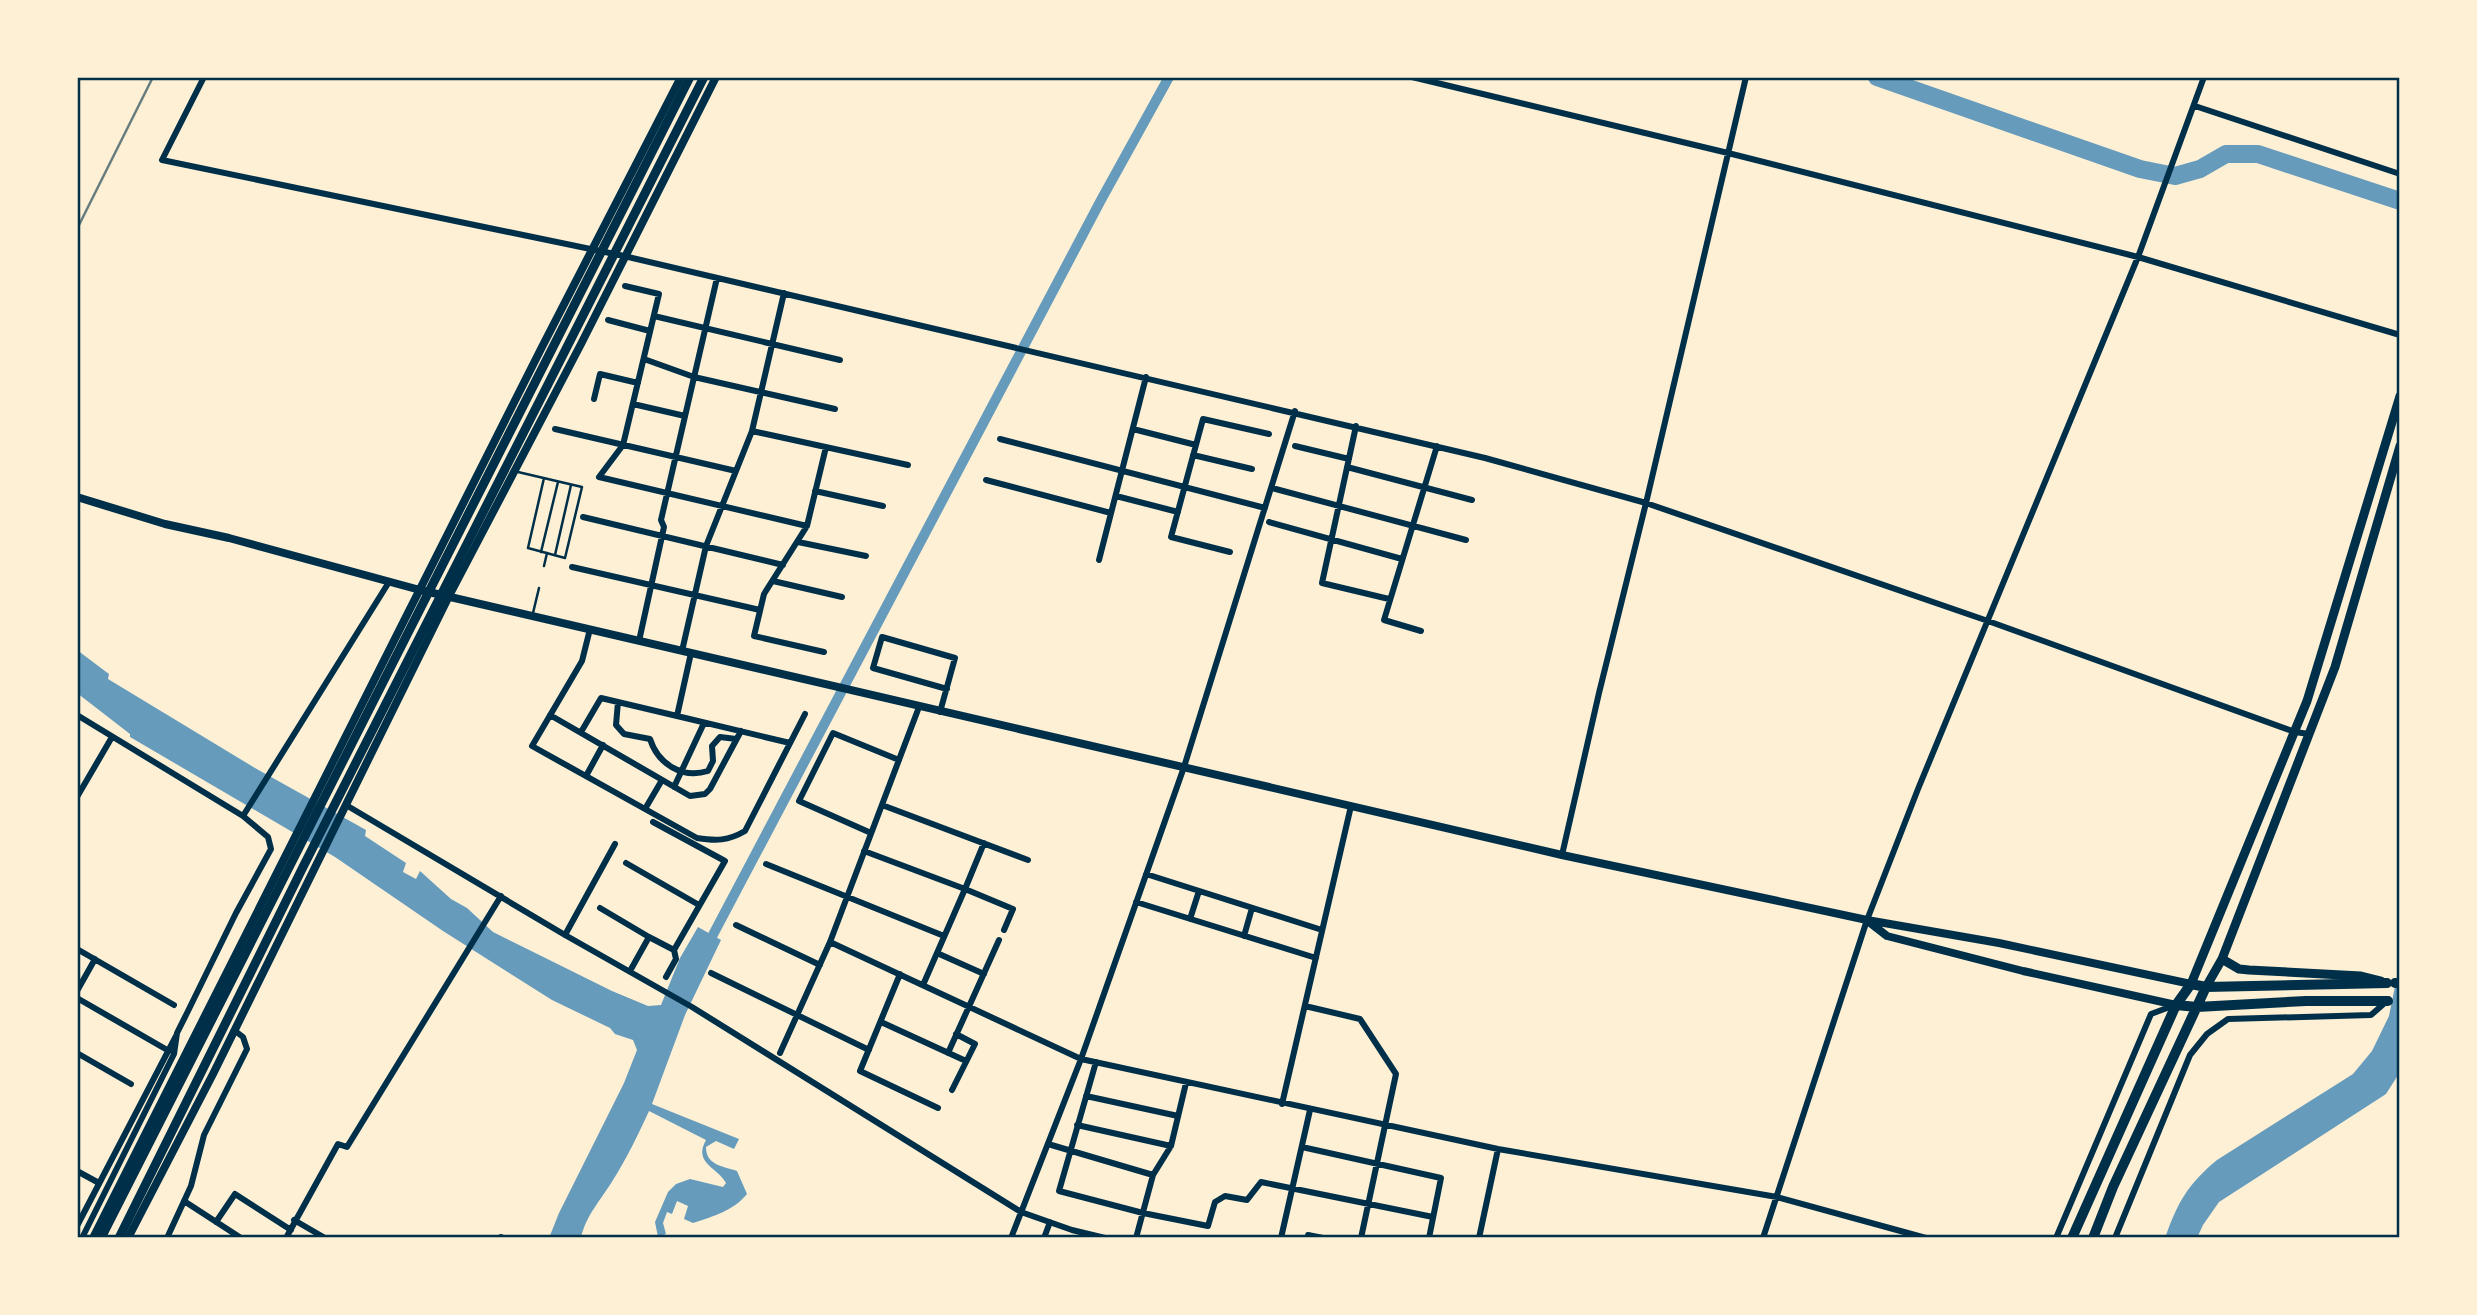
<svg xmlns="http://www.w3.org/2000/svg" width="2477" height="1315" font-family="Jost,sans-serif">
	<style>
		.water { fill: #669bbc }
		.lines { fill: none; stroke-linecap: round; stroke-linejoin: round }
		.canal { stroke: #669bbc; stroke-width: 10 }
		.river { stroke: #669bbc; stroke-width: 18 }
		.service { stroke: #003049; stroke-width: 2.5 }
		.minor { stroke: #003049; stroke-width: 6 }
		.secondary { stroke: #003049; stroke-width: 8 }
		.primary { stroke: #003049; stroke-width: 9 }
		.trunk { stroke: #003049; stroke-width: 10 }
		.rail { stroke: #657d81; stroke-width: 2.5 }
		.neatline { fill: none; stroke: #003049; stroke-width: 2.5 }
	</style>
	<rect width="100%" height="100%" fill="#fdf0d5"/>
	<path class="water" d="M77,650L109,674L108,679L255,768L366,830L365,836L406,863L403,872L416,879L420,871L451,899L467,908L493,932L612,991L648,1006L661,1005L680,958L698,927L721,940L685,1015L652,1104L739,1139L734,1149L716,1141L706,1147C706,1165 722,1166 737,1171L747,1194C733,1211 714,1216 693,1223L684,1219L688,1206L677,1201L672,1214L667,1212L663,1223L666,1234L658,1237L655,1222L668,1192L676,1184L690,1179L723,1187L726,1183C717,1167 693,1163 706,1140L649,1111C638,1135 627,1158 613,1180C601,1200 586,1215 581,1238H549L559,1213L624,1083L637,1050L633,1040L615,1034L610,1028L552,1000L443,931L335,857L130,737V734L77,693Z
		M2400,962V1072L2386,1094L2219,1202L2203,1225L2197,1238H2165C2178,1202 2187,1185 2217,1160L2353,1074L2372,1051L2389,1016Z"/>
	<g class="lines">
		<path class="canal" d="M706,948L1101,200L1169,77"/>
		<path class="river" d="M1877,77L2140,169L2175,176L2200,169L2226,154H2258L2400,201"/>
		<path class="service" d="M518,472L582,487L565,558L528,548L544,478
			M541,552L558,482
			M555,555L571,485
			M544,566L547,553
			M533,613L539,588"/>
		<path class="minor" d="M204,77L162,160L624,256L1485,458L1646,503L1988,621L2295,732L2309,734
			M1412,77L1728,153L2138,257L2400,335
			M2195,106L2400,174
			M625,286L659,294L623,445L599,477L807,526
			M654,316L840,360
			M608,320L650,331
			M644,359L694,377L835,409
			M594,399L600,374L638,383
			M633,404L685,416
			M1356,426L1322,583L1389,599
			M555,429L736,471
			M1133,429L1196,445
			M752,431L908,465
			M1000,439L1265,508
			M1295,446L1349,459
			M1193,455L1252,469
			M1347,467L1472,500
			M986,480L1111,513
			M1272,488L1466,540
			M815,491L883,506
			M1116,496L1178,512
			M583,517L783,565
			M1269,522L1402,559
			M798,542L866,556
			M1230,552L1171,537L1203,419L1269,434
			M1099,560L1146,377
			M572,567L760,610
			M773,581L842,597
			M590,629L582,661L532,746L697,838C716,841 728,841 745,831L805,714
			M1421,631L1384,620L1437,446
			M639,641L664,527L661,520L717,278
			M682,651L706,546L752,431L784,293
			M824,652L754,636L764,594L807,526L826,447
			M691,653L677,716L790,743
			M618,702L616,725L624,734L650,739C658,764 682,779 708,771L713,761L712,746L720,737L736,739
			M940,712L955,658L882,637L873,668L947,689
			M77,715L243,816
			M550,715L690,796L705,794L710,789L741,731
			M581,732L601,698L677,716
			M586,776L603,745
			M674,787L704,723
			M77,797L112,737
			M346,805L565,935L692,1007L1021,1212L1072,1230L1105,1238
			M882,805L1028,860
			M645,809L662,780
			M871,833L799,801L833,733L899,760
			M984,843L965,889L1013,909L1004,930
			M864,851L965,889L923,985
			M1562,855L1599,693L1646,503L1746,77
			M626,863L699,905
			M766,864L944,936
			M1146,874L1322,930
			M1136,902L1316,958
			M600,908L649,937L630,971
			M1190,919L1199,891
			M736,925L820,965
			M565,935L615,844
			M1244,936L1252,908
			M649,937L674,950L725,861L653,822
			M830,942L1081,1059L1498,1149L1777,1197L1926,1238
			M77,949L174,1005
			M937,953L984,974
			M711,973L869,1050
			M900,974L860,1071L938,1108
			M666,977L676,959L674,950
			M77,991L95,959
			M77,998L169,1051
			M1305,1006L1360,1019L1396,1074L1361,1238
			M881,1022L966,1061
			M77,1053L131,1084
			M780,1053L830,942L919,707
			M948,1053L999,940
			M1096,1062L1059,1191L1143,1213L1208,1226L1215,1202L1225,1196L1247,1200L1261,1182L1433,1217
			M952,1090L975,1044L956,1034
			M1086,1096L1178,1116
			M1282,1104L1351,806
			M1077,1125L1171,1146
			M1048,1144L1153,1175
			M1302,1147L1441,1178L1429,1238
			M77,1171L99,1183
			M184,1201L241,1238
			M294,1220L325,1238
			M216,1222L235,1194L291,1230
			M77,1226L176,1036
			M1308,1235L1323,1238
			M82,1238L174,1054L177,1033L188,1011L236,913L271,849L268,837L243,816L389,582
			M167,1238L191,1186L204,1135L247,1049L243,1037L234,1030
			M286,1238L338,1144L347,1147L501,896
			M501,1238V1237
			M1011,1238L1081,1059L1184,767L1295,411
			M1044,1238L1050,1222
			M1136,1238L1153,1175L1171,1146L1186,1083
			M1281,1238L1310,1110
			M1479,1238L1498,1149
			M1763,1238L1867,920L1918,789L2138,257L2204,77
			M2056,1238L2151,1014L2175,1005
			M2115,1238L2190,1055L2207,1034L2228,1019L2371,1015L2387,1001"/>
		<path class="secondary" d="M77,497L165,524L229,538L420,590L1562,855L1867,920L1999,943L2191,984
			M1869,922L1887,936L2023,971L2176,1005
			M93,1238L542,347L681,77
			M128,1238L213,1074L449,596L581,344L716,77"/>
		<path class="primary" d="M2222,959L2239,969L2249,970L2361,976L2381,981
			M2191,984L2307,701L2400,396
			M2206,987L2222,959L2335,667L2400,446
			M101,1238L690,77
			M119,1238L303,867L704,77"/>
		<path class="trunk" d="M2395,983H2400
			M2176,1005L2197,1007L2306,1001H2388
			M2072,1238L2176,1005L2191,984L2206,987L2387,983
			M2093,1238L2113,1187L2206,987"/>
		<path class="rail" d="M77,229L153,77"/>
	</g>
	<rect width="2477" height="1315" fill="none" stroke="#fdf0d5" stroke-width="158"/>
	<rect x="79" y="79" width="2319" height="1157" class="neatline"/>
</svg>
